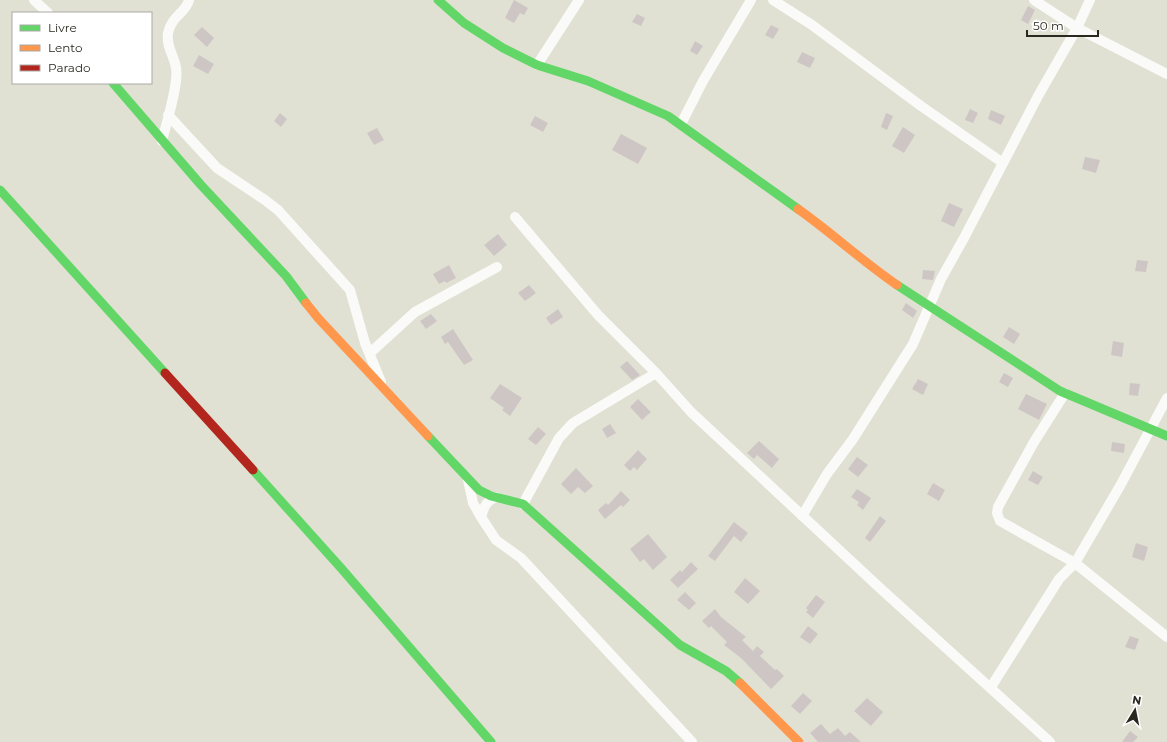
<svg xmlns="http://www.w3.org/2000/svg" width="1167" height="742" font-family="Montserrat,sans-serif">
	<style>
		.building { fill: #cec6c5 }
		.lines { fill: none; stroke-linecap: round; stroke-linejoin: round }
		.street { stroke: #fafaf8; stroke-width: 10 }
		.fast { stroke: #63d668; stroke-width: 9 }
		.slow { stroke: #ff974d; stroke-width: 9 }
		.jam { stroke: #b3261e; stroke-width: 9 }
	</style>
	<rect width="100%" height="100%" fill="#e0e1d3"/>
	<path class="building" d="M514,0L528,8L524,15L520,13L514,23L505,18Z
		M1028,6L1035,10L1028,24L1021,20Z
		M637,14L645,18L641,26L632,22Z
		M771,25L779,29L773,39L765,35Z
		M202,27L214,38L207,47L194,35Z
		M695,41L703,46L697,55L690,51Z
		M802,52L815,58L810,68L797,62Z
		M199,55L214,64L208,74L193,66Z
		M970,109L978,113L973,123L965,120Z
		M991,110L1005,116L1001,125L988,119Z
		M280,113L287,119L281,127L274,121Z
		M886,113L893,116L887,130L881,127Z
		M535,116L548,123L543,132L530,125Z
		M903,127L915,135L904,153L892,146Z
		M377,128L384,140L374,145L367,133Z
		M621,134L647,148L638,164L612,150Z
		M1085,157L1100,160L1096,173L1082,169Z
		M949,203L963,209L954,227L941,221Z
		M498,234L507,245L494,256L484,245Z
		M1137,260L1148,261L1146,272L1135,271Z
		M449,265L456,278L446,283L445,281L439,284L433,274Z
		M923,270L935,271L933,280L922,279Z
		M529,285L536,293L525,301L518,293Z
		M906,303L917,311L913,318L902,310Z
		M558,309L563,317L551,325L546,318Z
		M431,314L437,321L426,329L420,321Z
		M1009,327L1020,334L1014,344L1003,337Z
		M453,329L473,360L464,365L448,342L445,344L441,337Z
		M1113,341L1124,343L1122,357L1111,355Z
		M627,361L640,375L632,380L620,367Z
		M1004,373L1013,378L1008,387L999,382Z
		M918,379L928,384L923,395L912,389Z
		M1130,383L1140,384L1138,396L1129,395Z
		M500,384L522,398L510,416L502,410L504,408L490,398Z
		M1026,394L1047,404L1039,420L1018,409Z
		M638,399L651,412L642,420L630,407Z
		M610,424L616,433L607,438L602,429Z
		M538,427L546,434L536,445L528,439Z
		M759,441L779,459L772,468L757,455L754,459L747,453Z
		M1112,442L1125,444L1124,453L1111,451Z
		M638,450L647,459L637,470L634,467L630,471L624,465Z
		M857,457L868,465L858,477L848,469Z
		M576,468L593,486L585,493L578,487L571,494L561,484Z
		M1033,471L1043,477L1038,485L1028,480Z
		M933,483L945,490L939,501L927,494Z
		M857,489L871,498L863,510L857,505L859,502L851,497Z
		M621,491L630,500L623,507L621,505L605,519L598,510L606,503L608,505Z
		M880,516L886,521L870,542L865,538Z
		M734,522L748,533L741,542L734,536L715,561L708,556Z
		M648,534L667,557L653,570L644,559L640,562L630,549Z
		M1136,543L1148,547L1144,561L1132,557Z
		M691,562L698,569L678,588L670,580L680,570L682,572Z
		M745,578L760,591L748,604L734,592Z
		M685,592L696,603L689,610L677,600Z
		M816,595L825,602L813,618L806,612L808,610L806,608Z
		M715,609L721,617L746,637L742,640L753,651L757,646L764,652L760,656L775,670L777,669L784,676L771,689L741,658L724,645L727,642L711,626L709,628L702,621Z
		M808,626L818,634L810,644L800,637Z
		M1130,636L1139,639L1135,650L1125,647Z
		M803,693L812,701L800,714L791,706Z
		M867,698L883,712L871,726L854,711Z
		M821,724L830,734L838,728L845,736L850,732L861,742H818L810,733Z
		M1130,731L1138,737L1133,742H1122Z"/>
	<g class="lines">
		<path class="street" d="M34,0L48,13
			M773,0L812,25L921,106L1003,163
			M1034,0L1077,28L1167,74
			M537,65L579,0
			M168,115L217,168L265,200L278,210L350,290L365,343L381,382
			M681,124L703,81L751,0
			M162,141C166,124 179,84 176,68C174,55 166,47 168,33C172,15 186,13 189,0
			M515,217L598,315L656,373
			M370,353L415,312L497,267
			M1065,393L1034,442L998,507L997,513L1000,521L1075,563L1167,637
			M468,480L473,503L481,517L496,540L521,558L692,742
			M523,504L559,438L573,423L656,373L691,412L881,589L1050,742
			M802,516L827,474L853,439L913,344L941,279L964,238L1038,96L1077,28L1090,0
			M481,517C484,507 486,501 496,497
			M991,687L1059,579L1075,563L1120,486L1167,398"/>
		<path class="fast" d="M438,0L464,23L503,48L537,65L588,81L668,116L798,209
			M113,83L201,185L286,276L306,303
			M0,190L165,373
			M897,285L1060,391L1167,436
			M428,436L479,490L491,496L523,504L680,645L726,671L740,683
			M253,470L341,568L491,742"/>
		<path class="slow" d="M798,209C832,233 862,261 897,285
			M306,303L318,318L428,436
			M740,683L799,742"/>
		<path class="jam" d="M165,373L253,470"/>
	</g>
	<rect x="12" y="12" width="140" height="72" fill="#ffffff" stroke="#a9a9a6"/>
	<rect x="20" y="25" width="20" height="6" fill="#63d668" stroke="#a9a9a6"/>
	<text x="48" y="32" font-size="12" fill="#292920">Livre</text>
	<rect x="20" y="45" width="20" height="6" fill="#ff974d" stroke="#a9a9a6"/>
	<text x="48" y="52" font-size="12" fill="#292920">Lento</text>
	<rect x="20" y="65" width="20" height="6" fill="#b3261e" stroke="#a9a9a6"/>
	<text x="48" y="72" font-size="12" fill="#292920">Parado</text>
	<g transform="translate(1135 710) rotate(10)" stroke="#ffffff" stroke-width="3" paint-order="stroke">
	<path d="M0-3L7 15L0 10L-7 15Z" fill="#292920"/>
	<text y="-6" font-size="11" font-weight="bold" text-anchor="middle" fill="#292920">N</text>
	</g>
	<path d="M1027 30v6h71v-6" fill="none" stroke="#292920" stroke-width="2"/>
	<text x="1033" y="30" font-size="12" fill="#292920" stroke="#ffffff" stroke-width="3" paint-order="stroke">50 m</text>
</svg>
